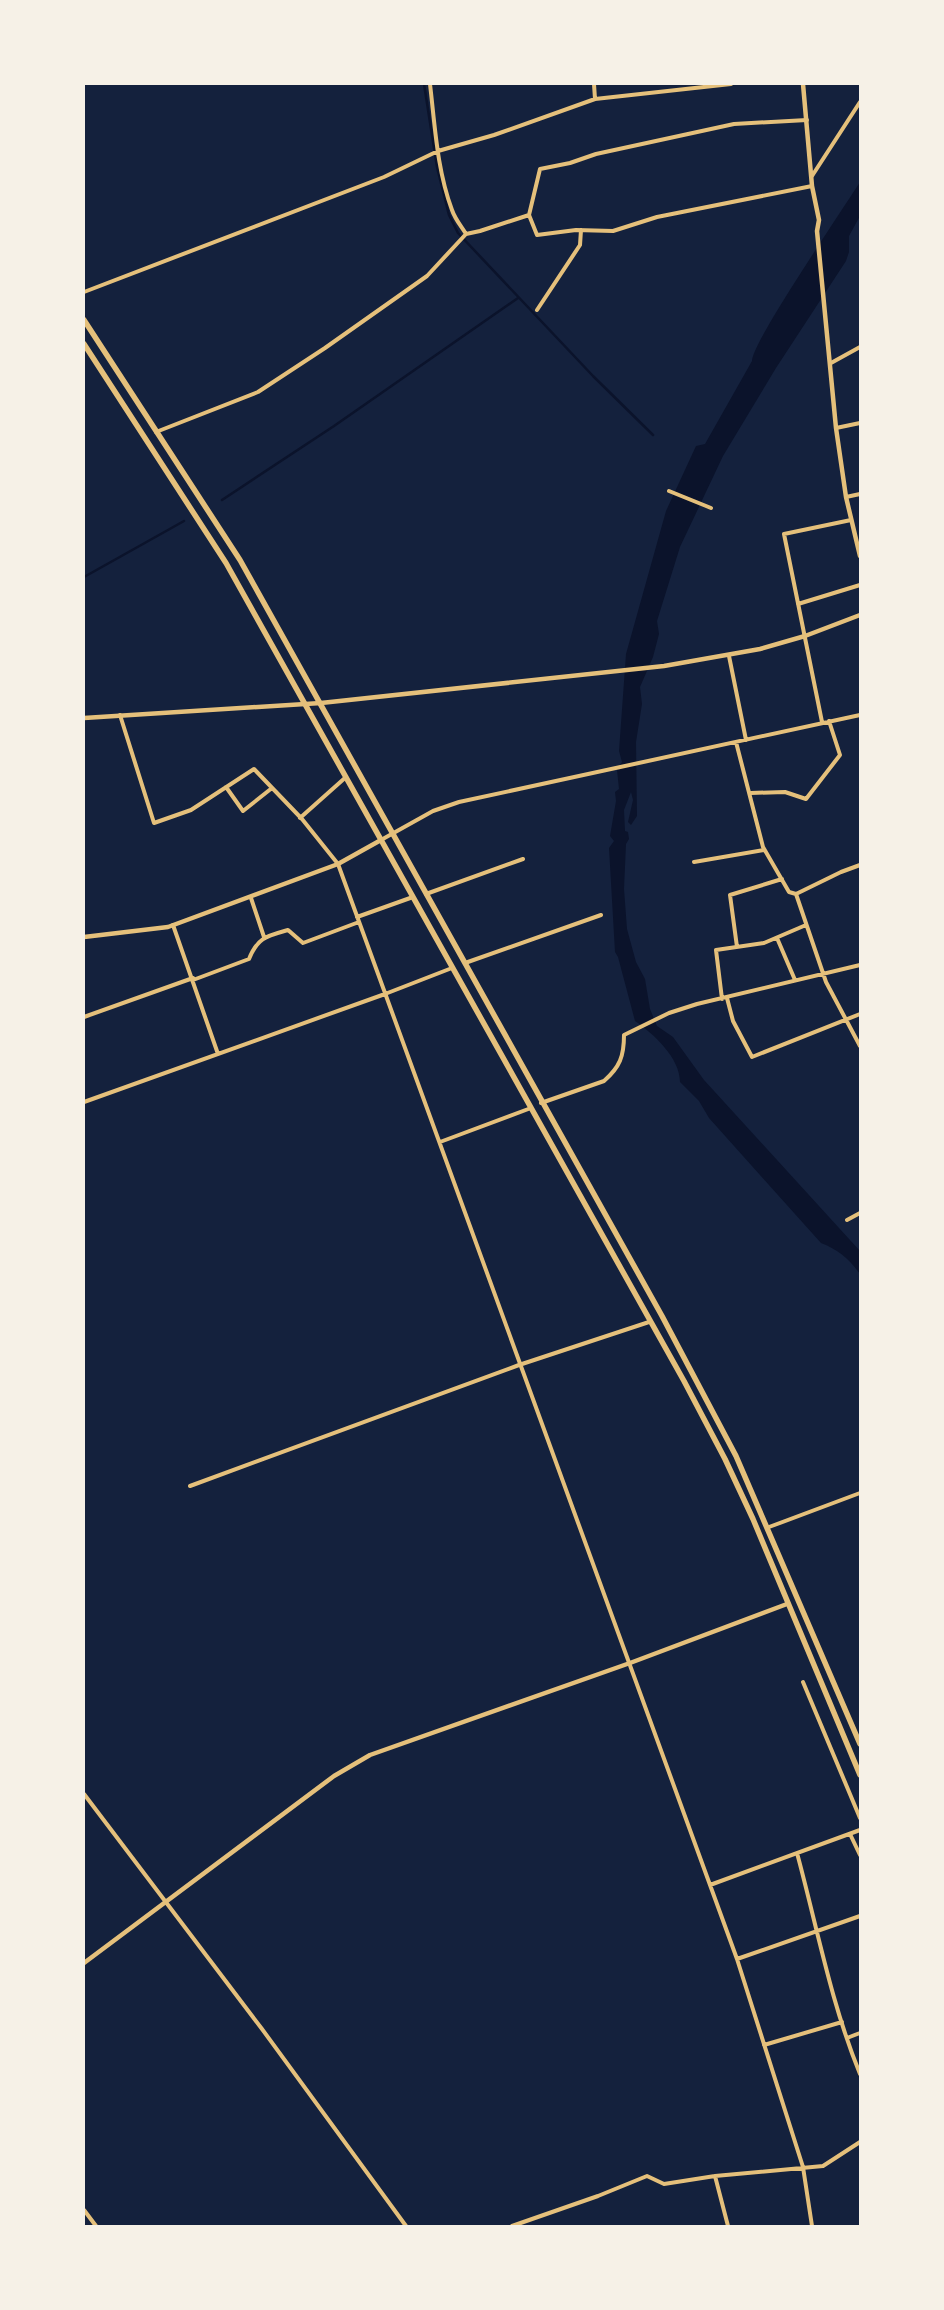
<svg xmlns="http://www.w3.org/2000/svg" width="944" height="2310" font-family="'PT Sans',sans-serif">
	<style>
		.water { fill: #0b132b }
		.lines { fill: none; stroke-linecap: round; stroke-linejoin: round }
		.stream { stroke: #0b132b; stroke-width: 2.5 }
		.minor { stroke: #e5c07b; stroke-width: 4 }
		.tertiary { stroke: #e5c07b; stroke-width: 4.5 }
		.trunk { stroke: #e5c07b; stroke-width: 5.5 }
	</style>
	<rect width="100%" height="100%" fill="#14213d"/>
	<path class="water" d="M860,182V216L849,236V252L846,261L776,368L723,456L680,547L657,621L659,634L653,657L640,687L642,704L636,742L637,816L631,825L628,822L633,800L631,792L624,810L625,831L628,832L629,839L626,844L624,889L627,929L636,962L645,979L650,1009L657,1026L673,1037L704,1080L860,1251V1274C849,1259 839,1250 821,1243L709,1118L699,1101L680,1082C680,1058 654,1034 635,1021L618,957L615,952L609,848L614,841L610,836L616,801L615,792L619,789L617,770L622,762L619,751L626,654L666,511L696,446L705,444L752,361C752,342 844,208 860,182Z"/>
	<g class="lines">
		<path class="stream" d="M424,84L437,167L449,215L458,233L593,376L653,435
			M222,500L334,426L518,298
			M84,577L184,521"/>
		<path class="minor" d="M430,84C435,126 437,170 452,210C455,219 461,226 466,234
			M594,84L595,99
			M807,120L734,124L596,154L570,163L540,169L529,215L537,235L576,230L613,231L657,217L812,186
			M812,176L860,102
			M84,292L384,177L438,151L494,135L595,99L731,84
			M537,310L580,245L581,230
			M831,363L860,347
			M836,428L860,423
			M156,432L258,392L325,348L427,276L466,234L480,231L529,215
			M669,491L711,508
			M846,497L860,494
			M798,604L860,585
			M729,656L746,740
			M120,715L154,823L191,810L254,769L302,819L338,864L737,1959L803,2167L812,2226
			M822,722L784,534L851,520
			M736,742L763,847L789,892L796,894L841,872L860,865
			M226,787L243,811L272,788
			M751,793L785,792L806,799L840,755L829,721
			M300,818L346,777
			M381,840L433,811L459,802L860,715
			M694,862L764,850
			M426,894L523,859
			M796,894L826,982L860,1046
			M251,898L264,937
			M357,917L413,897
			M173,925L218,1054
			M777,938L795,980
			M737,947L730,895L782,879
			M465,963L601,915
			M193,980L249,959C258,937 267,936 288,930L303,943L359,922
			M727,998L733,1021L752,1057L860,1014
			M722,999L716,950L764,943L806,925
			M84,1017L193,978
			M84,1102L385,994L452,968
			M541,1103L604,1081C620,1067 624,1056 624,1035L669,1013L697,1004L860,965
			M440,1142L531,1108
			M847,1220L860,1213
			M190,1486L519,1365L649,1322
			M769,1527L860,1493
			M803,1682L860,1818
			M84,1794L262,2029L406,2226
			M850,1834L860,1855
			M797,1853C817,1927 831,2003 860,2074
			M710,1885L860,1830
			M737,1959L860,1916
			M847,2038L860,2033
			M764,2045L842,2022
			M715,2176L728,2226
			M84,2210L96,2226
			M512,2226L598,2196L647,2176L664,2184L715,2176L823,2166L860,2142"/>
		<path class="tertiary" d="M803,84L812,186L819,220L817,231L836,428L846,497L860,556
			M84,718L321,703L664,666L760,649L805,636L860,615
			M84,937L168,927L338,864L381,840
			M84,1963L334,1776L370,1755L630,1663L787,1604"/>
		<path class="trunk" d="M84,320L240,560L662,1316L736,1456L860,1744
			M84,344L226,563L684,1381L725,1459L753,1519L860,1775"/>
	</g>
	<rect width="944" height="2310" fill="none" stroke="#f6f1e7" stroke-width="170"/>
</svg>
